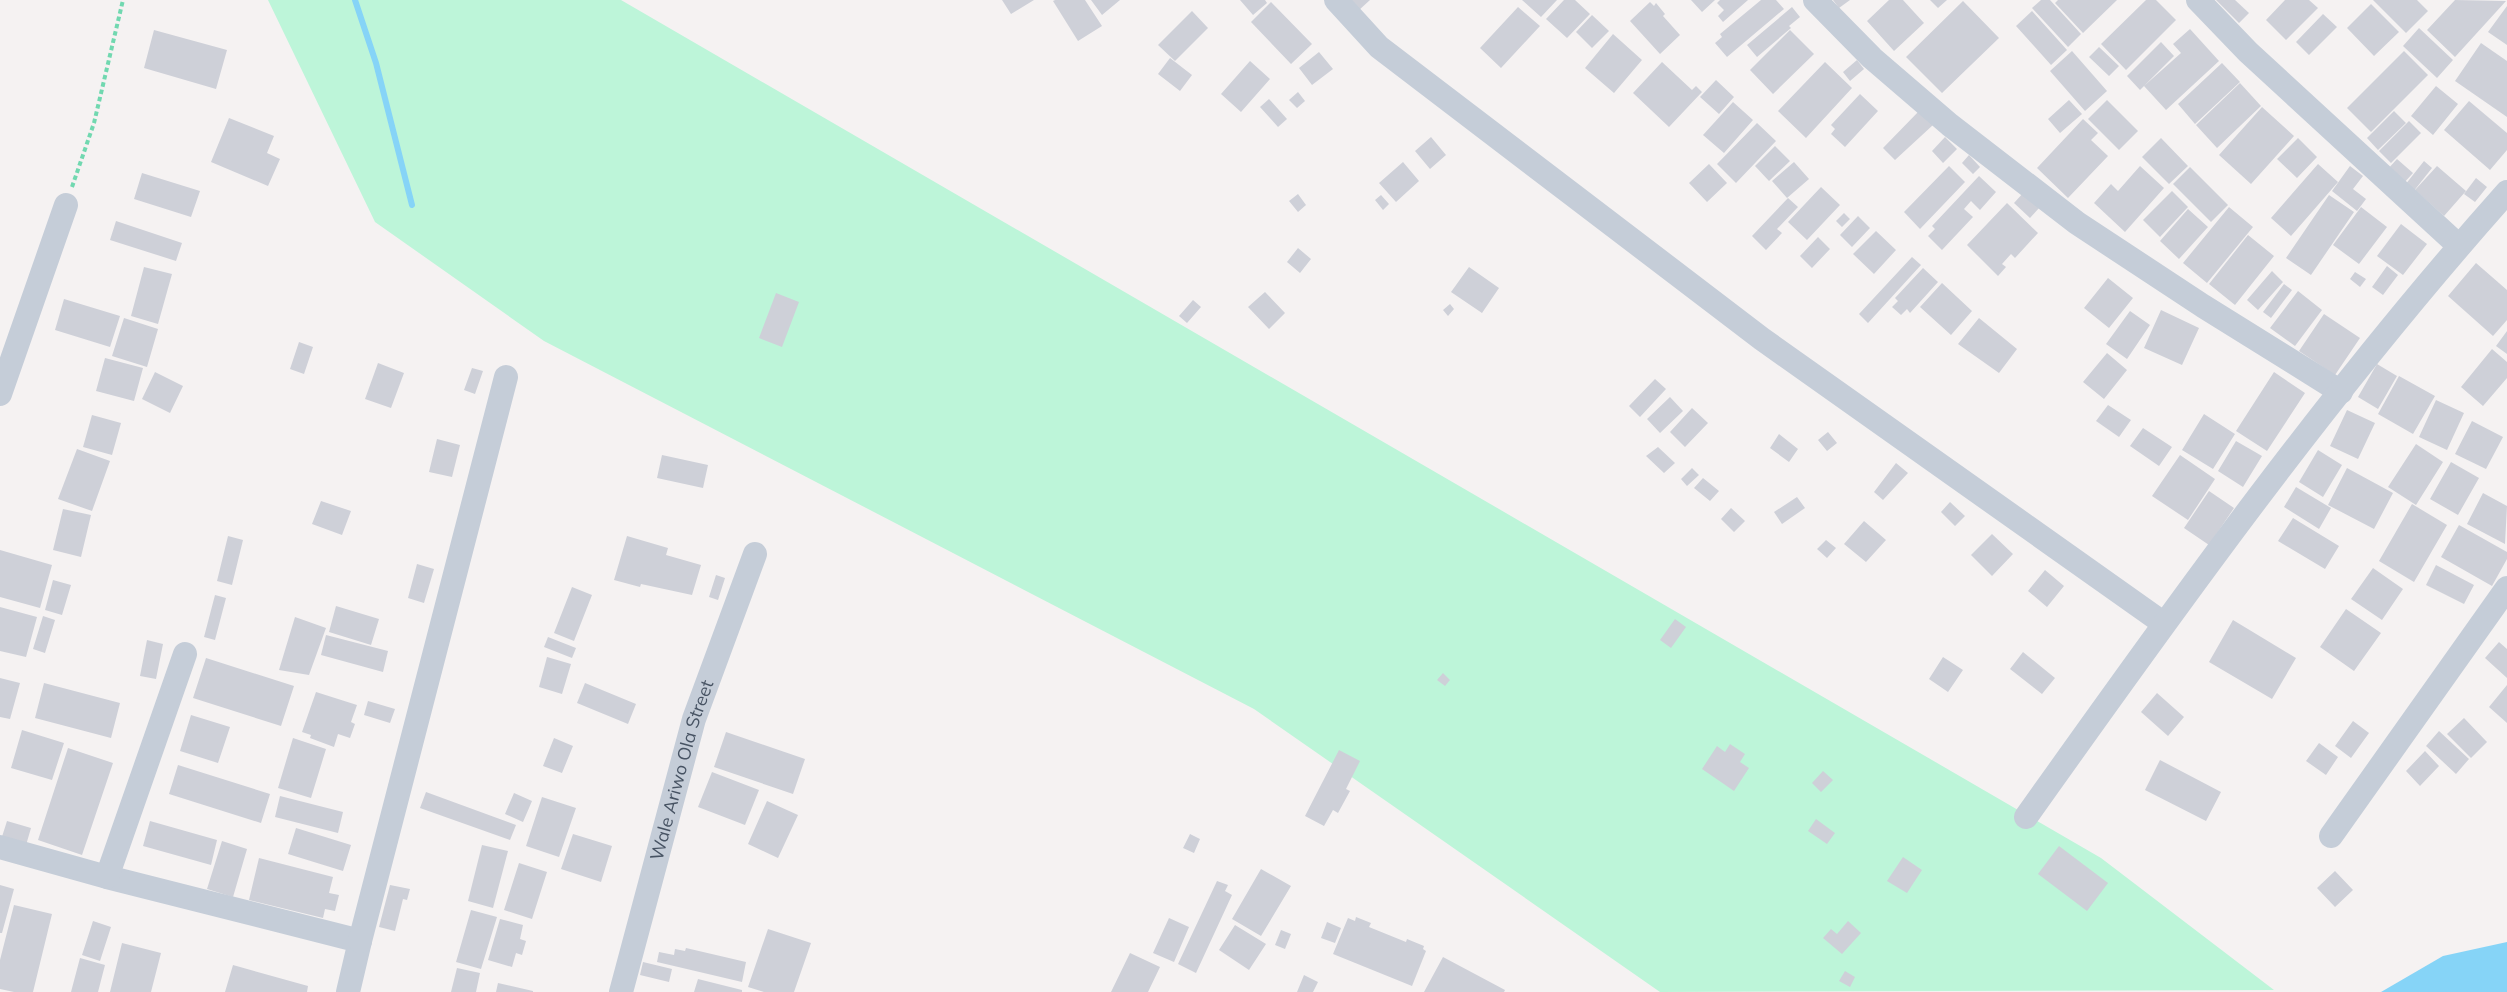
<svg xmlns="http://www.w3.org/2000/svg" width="2507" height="992" font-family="Mulish,sans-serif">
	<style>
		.green { fill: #bdf5d9 }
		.water { fill: #86d4f7 }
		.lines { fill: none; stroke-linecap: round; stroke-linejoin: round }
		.stream { stroke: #86d4f7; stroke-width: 6 }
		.building { fill: #ced0d8 }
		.path { stroke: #71d8b0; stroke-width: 4; stroke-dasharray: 4.5 3; stroke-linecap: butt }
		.minor { stroke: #c5cdd8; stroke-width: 24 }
		.labels { text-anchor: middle; stroke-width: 4.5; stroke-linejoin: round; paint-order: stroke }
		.street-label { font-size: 18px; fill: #475363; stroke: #fff }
	</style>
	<rect width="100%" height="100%" fill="#f5f2f2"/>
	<path class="green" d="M268,0H621L2101,858L2274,990L1660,992L1254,709L544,341L375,222Z"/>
	<path class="water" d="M2507,942V992H2381L2443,956Z"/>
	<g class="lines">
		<path class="stream" d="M355,0L376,63L412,205"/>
	</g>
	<path class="building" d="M1002,0H1034L1011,14Z
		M1055,0H1085L1102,26L1078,41L1053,1Z
		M1091,0H1120L1102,15Z
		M1240,0H1265L1267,3L1253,15Z
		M1349,0H1370L1358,11Z
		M1522,0H1557L1541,17Z
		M1564,0H1575L1590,14L1567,38L1546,19Z
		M1691,0H1715L1702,12Z
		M1720,0H1748L1723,22L1718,16L1724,10L1717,3Z
		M1761,0H1776L1784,9L1727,57L1715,43L1722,37L1720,34Z
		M1833,0H1850L1839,8Z
		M1889,0H1903L1924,23L1894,51L1867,21Z
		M1930,0H1947L1938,8Z
		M2041,0H2050L2081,34L2068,47L2032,8Z
		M2058,0H2117L2083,33L2055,3Z
		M2146,0H2156L2176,20L2126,70L2101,44Z
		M2216,0H2235L2249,13L2239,23Z
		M2285,0H2309L2318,8L2286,40L2266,20Z
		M2373,0H2417L2428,11L2406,33Z
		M2455,0L2506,1L2455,57L2427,30Z
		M1963,1L1999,38L1942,93L1906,57Z
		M1271,2L1312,44L1291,64L1251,22Z
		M1650,2L1654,6L1656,3L1665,14L1663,16L1680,35L1660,54L1630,21Z
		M2371,4L2399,32L2374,56L2347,28Z
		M2507,6V45L2488,32Z
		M1518,7L1540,26L1501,68L1480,48Z
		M1792,7L1800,17L1789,26L1791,28L1757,57L1747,45Z
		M1192,11L1208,28L1175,61L1158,45Z
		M2032,11L2067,50L2051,65L2016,26Z
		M2323,14L2337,27L2309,55L2296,42Z
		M1592,15L1609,31L1592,48L1576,32Z
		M2419,28L2453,60L2437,78L2403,46Z
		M2190,29L2219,61L2166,110L2144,86L2181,53L2173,44Z
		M154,30L227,50L216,89L144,68Z
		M1790,30L1814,54L1773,94L1750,70Z
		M1613,34L1642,60L1614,93L1585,68Z
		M2161,42L2174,56L2140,90L2127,76Z
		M2481,43L2507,61V117L2455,81Z
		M2099,47L2119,66L2109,76L2089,57Z
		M2072,51L2107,91L2085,111L2050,71Z
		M2404,51L2428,75L2371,132L2347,108Z
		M1319,52L1333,69L1312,85L1299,68Z
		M1170,58L1192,75L1180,91L1158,74Z
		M1857,60L1864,69L1850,81L1843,72Z
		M1250,61L1270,79L1241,112L1221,94Z
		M1662,62L1692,90L1696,86L1702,92L1669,127L1633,93Z
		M1825,62L1852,88L1806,138L1778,111Z
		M2222,63L2240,82L2195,124L2178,104Z
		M1716,80L1734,97L1719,114L1700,97Z
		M2240,83L2261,106L2217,148L2196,125Z
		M2436,86L2458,104L2433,135L2411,116Z
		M1298,92L1305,101L1297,108L1289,100Z
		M1860,94L1878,111L1845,147L1831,134L1835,129L1831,125Z
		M1269,99L1287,119L1278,127L1260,107Z
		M2069,100L2082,114L2060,133L2048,119Z
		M2107,100L2138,131L2119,150L2088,119Z
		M2469,101L2507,133V150L2490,170L2444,130Z
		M1733,102L1753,120L1724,153L1703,135Z
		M2262,107L2294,136L2251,184L2219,155Z
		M1919,111L1933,125L1895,160L1883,148Z
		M2394,111L2406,123L2378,150L2367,138Z
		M229,118L274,136L267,153L280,159L268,186L211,162Z
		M2083,119L2098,133L2091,140L2108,156L2068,198L2037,168Z
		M2409,121L2421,133L2391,163L2379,151Z
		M1757,123L1776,141L1736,183L1717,164Z
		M1431,137L1446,155L1430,169L1415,151Z
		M1945,137L1957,149L1943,163L1932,151Z
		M2161,138L2188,166L2169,184L2142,157Z
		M2298,138L2317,157L2297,178L2277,159Z
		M1775,146L1790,161L1769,181L1755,166Z
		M1969,155L1980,167L1973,174L1962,163Z
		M2397,159L2413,173L2403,184L2387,170Z
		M2424,161L2432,168L2413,192L2405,185Z
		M1403,162L1419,181L1396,202L1379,183Z
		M1794,162L1809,179L1787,198L1772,181Z
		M1709,164L1727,183L1707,202L1689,183Z
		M2318,164L2338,182L2291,236L2271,218Z
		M1949,166L1965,182L1920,229L1904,212Z
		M2140,166L2164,188L2125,232L2094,203L2111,184L2118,191Z
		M2350,166L2363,176L2353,189L2366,199L2357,211L2332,191Z
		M2437,166L2466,191L2444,216L2415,190Z
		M2190,167L2228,205L2211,222L2173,184Z
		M142,173L200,191L191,217L134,199Z
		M1979,176L1996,192L1980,210L1971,201L1964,209L1973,217L1942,250L1928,236L1935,229L1932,226Z
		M2476,178L2487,187L2475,202L2464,194Z
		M1821,187L1840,205L1807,240L1788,222Z
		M2172,191L2188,207L2160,237L2143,220Z
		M2024,192L2040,207L2030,218L2014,203Z
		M1298,194L1306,205L1298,212L1289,201Z
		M1381,195L1389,204L1383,210L1375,200Z
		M2329,195L2354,212L2311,275L2286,258Z
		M1788,198L1798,207L1777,229L1782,233L1766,250L1752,236Z
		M2007,203L2038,233L2015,258L2011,254L2002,264L2006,267L1998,276L1967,245Z
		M2229,207L2253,227L2207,283L2183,263Z
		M2361,207L2387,227L2359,264L2333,245Z
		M2188,209L2208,227L2179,259L2160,241Z
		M1844,213L1850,219L1842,227L1836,221Z
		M1858,216L1870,228L1852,247L1840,235Z
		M116,221L182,243L176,261L110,240Z
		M2401,224L2427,244L2403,275L2377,256Z
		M1876,231L1896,250L1874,274L1853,254Z
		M2248,235L2274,256L2235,305L2209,284Z
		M1818,237L1830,249L1812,268L1800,256Z
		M1298,248L1311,259L1300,273L1287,262Z
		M1912,257L1921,265L1868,323L1859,314Z
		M2476,263L2507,290V320L2493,336L2448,296Z
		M2387,266L2398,275L2383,295L2372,287Z
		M144,267L172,274L158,324L131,316Z
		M1469,267L1499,288L1482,313L1451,292Z
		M1923,268L1938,282L1910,313L1907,309L1901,315L1892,307L1898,301L1895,298Z
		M2272,271L2283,282L2258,310L2247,300Z
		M2355,272L2366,279L2360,287L2350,279Z
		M2108,278L2133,298L2109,328L2084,308Z
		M1942,283L1972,311L1951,335L1920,307Z
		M2284,284L2292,290L2271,318L2263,312Z
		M2298,291L2322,310L2295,346L2270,328Z
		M1265,292L1285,313L1269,329L1248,307Z
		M776,293L799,302L782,347L759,338Z
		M64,299L120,316L110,347L55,330Z
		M1193,300L1201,307L1187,323L1179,316Z
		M1450,304L1454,309L1448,316L1443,310Z
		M2161,310L2199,328L2182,365L2144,348Z
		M2130,311L2150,325L2127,359L2106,344Z
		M2324,314L2360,338L2335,375L2299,351Z
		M124,318L158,329L147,367L112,356Z
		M1979,318L2017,349L1999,373L1958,344Z
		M2507,331V354L2496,346Z
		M299,342L313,347L304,374L290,369Z
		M2492,349L2507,362V378L2483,406L2461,387Z
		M2107,353L2127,370L2104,399L2083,382Z
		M105,358L143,368L134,401L96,391Z
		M378,363L404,373L391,408L365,399Z
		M2377,364L2397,376L2378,409L2358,397Z
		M472,368L483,371L475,394L464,390Z
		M155,372L183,386L170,413L142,399Z
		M2274,372L2305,393L2267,451L2236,431Z
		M2399,376L2435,396L2413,434L2378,414Z
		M1655,379L1666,389L1640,417L1629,406Z
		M1670,397L1683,411L1660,433L1647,419Z
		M2436,400L2464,413L2447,450L2419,437Z
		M2108,405L2131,420L2119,437L2096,421Z
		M1692,408L1708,423L1685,447L1670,432Z
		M2347,410L2375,423L2358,459L2330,446Z
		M2204,414L2235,434L2213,469L2182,450Z
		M92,415L121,423L112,455L83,447Z
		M2472,421L2503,437L2486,469L2455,454Z
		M2143,428L2172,447L2159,466L2130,446Z
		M1828,432L1837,443L1827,451L1818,440Z
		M1779,434L1798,449L1789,462L1770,448Z
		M437,439L460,445L452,477L429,472Z
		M2236,441L2262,456L2243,487L2218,471Z
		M2416,444L2443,462L2416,505L2388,487Z
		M1658,447L1675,463L1664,473L1646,456Z
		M77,449L110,461L92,511L58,499Z
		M2318,450L2342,465L2323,497L2299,482Z
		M662,455L708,465L703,488L657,478Z
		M2180,455L2215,479L2188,520L2152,496Z
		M2451,462L2479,478L2458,515L2430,499Z
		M1896,463L1908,473L1883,500L1874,492Z
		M1692,468L1699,475L1687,486L1681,479Z
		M2347,468L2393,493L2374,529L2328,505Z
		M1703,478L1719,491L1710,501L1694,488Z
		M2296,487L2331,508L2319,529L2284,507Z
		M2209,491L2234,508L2209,545L2184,528Z
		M2483,493L2507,506L2505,544L2467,524Z
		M1797,497L1805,508L1782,524L1774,512Z
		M321,501L351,511L342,535L312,524Z
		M1950,502L1965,516L1955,526L1941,512Z
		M2412,504L2447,525L2414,582L2379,561Z
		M1731,508L1745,521L1734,532L1721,519Z
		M63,509L91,515L81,557L53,550Z
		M2293,518L2339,546L2325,569L2278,541Z
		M1864,521L1886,540L1866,562L1844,544Z
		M2459,525L2507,552V559L2492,586L2441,557Z
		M1992,534L2013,554L1992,576L1971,555Z
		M228,536L243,540L232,585L217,581Z
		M627,536L668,548L666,555L701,565L692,595L641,584L640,587L614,580Z
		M1826,540L1836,548L1827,558L1817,549Z
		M0,550L52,565L40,608L0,597Z
		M417,564L434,569L424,603L408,598Z
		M2436,565L2474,585L2464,604L2426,585Z
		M2373,568L2403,589L2382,620L2351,599Z
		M2045,570L2064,586L2047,607L2028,591Z
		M716,575L725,578L718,600L709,597Z
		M53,580L71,585L62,615L45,610Z
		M572,587L592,595L574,641L554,633Z
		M215,595L226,598L215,640L204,637Z
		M336,606L379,619L371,645L329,632Z
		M0,607L37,617L26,657L0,651Z
		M2346,609L2381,633L2354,671L2320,647Z
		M43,616L55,620L45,653L33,649Z
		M295,617L326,628L309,675L279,670Z
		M1675,619L1686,627L1671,648L1660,640Z
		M2233,620L2296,658L2272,699L2209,662Z
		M326,635L388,651L383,672L321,655Z
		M548,637L576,648L572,658L544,647Z
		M147,640L163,644L156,679L140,676Z
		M2499,642L2507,649V678L2485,658Z
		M2023,652L2055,678L2042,694L2010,669Z
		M547,657L571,664L562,694L539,687Z
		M1943,657L1963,670L1948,692L1929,679Z
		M206,658L294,686L281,726L193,698Z
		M1443,673L1450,680L1445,686L1437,680Z
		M0,678L20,683L10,719L0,717Z
		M44,683L120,703L111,738L35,718Z
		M585,683L636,704L628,724L577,703Z
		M2507,685V723L2489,707Z
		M316,692L357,705L351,722L355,724L350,738L338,734L334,747L310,738L311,735L302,732Z
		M2157,693L2184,717L2168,736L2141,712Z
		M368,701L395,709L390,723L364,715Z
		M191,715L230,727L218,763L180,751Z
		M2464,718L2487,742L2471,758L2447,734Z
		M2353,721L2369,733L2351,758L2335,746Z
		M22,730L64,743L52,780L11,768Z
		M2439,731L2469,759L2456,774L2426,746Z
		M726,732L805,759L793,794L714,767Z
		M293,738L326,749L311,798L278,788Z
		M554,738L573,746L562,773L543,766Z
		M2319,743L2338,757L2326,775L2306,761Z
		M1730,744L1745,754L1740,762L1749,768L1734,791L1702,769L1717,746L1725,752Z
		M68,748L113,763L82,855L38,840Z
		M1339,750L1360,761L1346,789L1350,791L1338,813L1333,810L1324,826L1305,816Z
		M2425,751L2439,766L2420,786L2406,771Z
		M2160,760L2221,792L2206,821L2145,790Z
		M178,765L270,794L261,823L169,794Z
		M1823,771L1833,780L1821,792L1812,783Z
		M712,772L759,790L745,825L698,807Z
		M426,792L516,825L510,840L420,808Z
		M514,793L532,801L523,822L505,814Z
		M280,796L343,812L338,833L275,817Z
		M542,797L576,808L559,857L526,846Z
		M767,801L798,815L778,858L748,844Z
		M1816,819L1835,833L1827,844L1808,831Z
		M7,821L31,828L24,852L0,843Z
		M150,821L217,840L211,865L143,846Z
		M296,828L351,845L343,871L288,854Z
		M573,834L612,846L601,882L561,869Z
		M1190,834L1200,839L1194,853L1183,848Z
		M222,841L247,849L233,897L207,889Z
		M482,845L508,851L493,908L468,901Z
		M2059,846L2108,883L2087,911L2038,874Z
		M1903,857L1922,870L1907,893L1887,881Z
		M259,858L333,877L329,893L339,895L335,911L325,909L323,918L249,900Z
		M519,863L547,872L532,919L504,910Z
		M1261,869L1291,886L1261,936L1232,919Z
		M2335,871L2353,890L2335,907L2317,888Z
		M1217,881L1228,885L1225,891L1232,895L1196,973L1178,964Z
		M0,885L14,889L2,933H0Z
		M390,885L410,889L407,900L403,899L395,931L379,927Z
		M14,905L52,914L33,992H14L0,989V960Z
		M471,910L497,917L481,969L456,962Z
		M1356,917L1371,923L1369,927L1406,942L1407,939L1424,946L1423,949L1426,951L1412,986L1333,954L1348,918L1355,921Z
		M1169,918L1189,927L1174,962L1153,953Z
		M500,919L523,925L520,939L526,941L522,955L516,953L512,967L488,960Z
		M93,921L111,927L100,961L82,955Z
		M1848,921L1861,933L1842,954L1823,938L1831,929L1837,934Z
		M1327,922L1341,928L1335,943L1321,938Z
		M1235,925L1266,944L1249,970L1219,950Z
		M768,929L811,943L794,992H764L748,987Z
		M1281,930L1291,934L1285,949L1275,945Z
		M122,943L161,953L151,992H110Z
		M686,948L746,962L742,982L657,962L659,952L674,955L675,949L685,951Z
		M1130,953L1160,967L1148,992H1111Z
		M1443,957L1505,990L1504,992H1424Z
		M80,958L105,965L98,992H71Z
		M643,962L672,969L669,982L640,975Z
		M233,965L308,986L307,992H225Z
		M457,968L480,973L476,992H451Z
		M1845,971L1855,977L1850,987L1839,981Z
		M1304,975L1318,982L1313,992H1297Z
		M698,979L742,990V992H694Z
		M498,983L533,991V992H496Z"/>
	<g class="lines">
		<path class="path" d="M72,187L94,123L123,0"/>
		<g class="minor">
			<path d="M1336,0L1379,47L1762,339L2163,623"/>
			<path d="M1815,0L1872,58L1950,125L2077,223L2203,306L2341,392"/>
			<path d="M2198,0L2248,52L2459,246"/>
			<path d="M0,394L66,205"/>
			<path d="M2026,817C2178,603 2332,388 2507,192"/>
			<path d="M2331,836L2507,588"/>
			<path d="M0,847L107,877L360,941L348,992"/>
			<path d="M107,877L185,654"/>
			<path d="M360,941L506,377"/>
			<path id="s1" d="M621,992L694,719L755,554"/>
		</g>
	</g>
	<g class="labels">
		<g class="street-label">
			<text dy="6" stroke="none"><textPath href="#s1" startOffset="230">Wale Ariwo Ola Street</textPath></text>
		</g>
	</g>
</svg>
